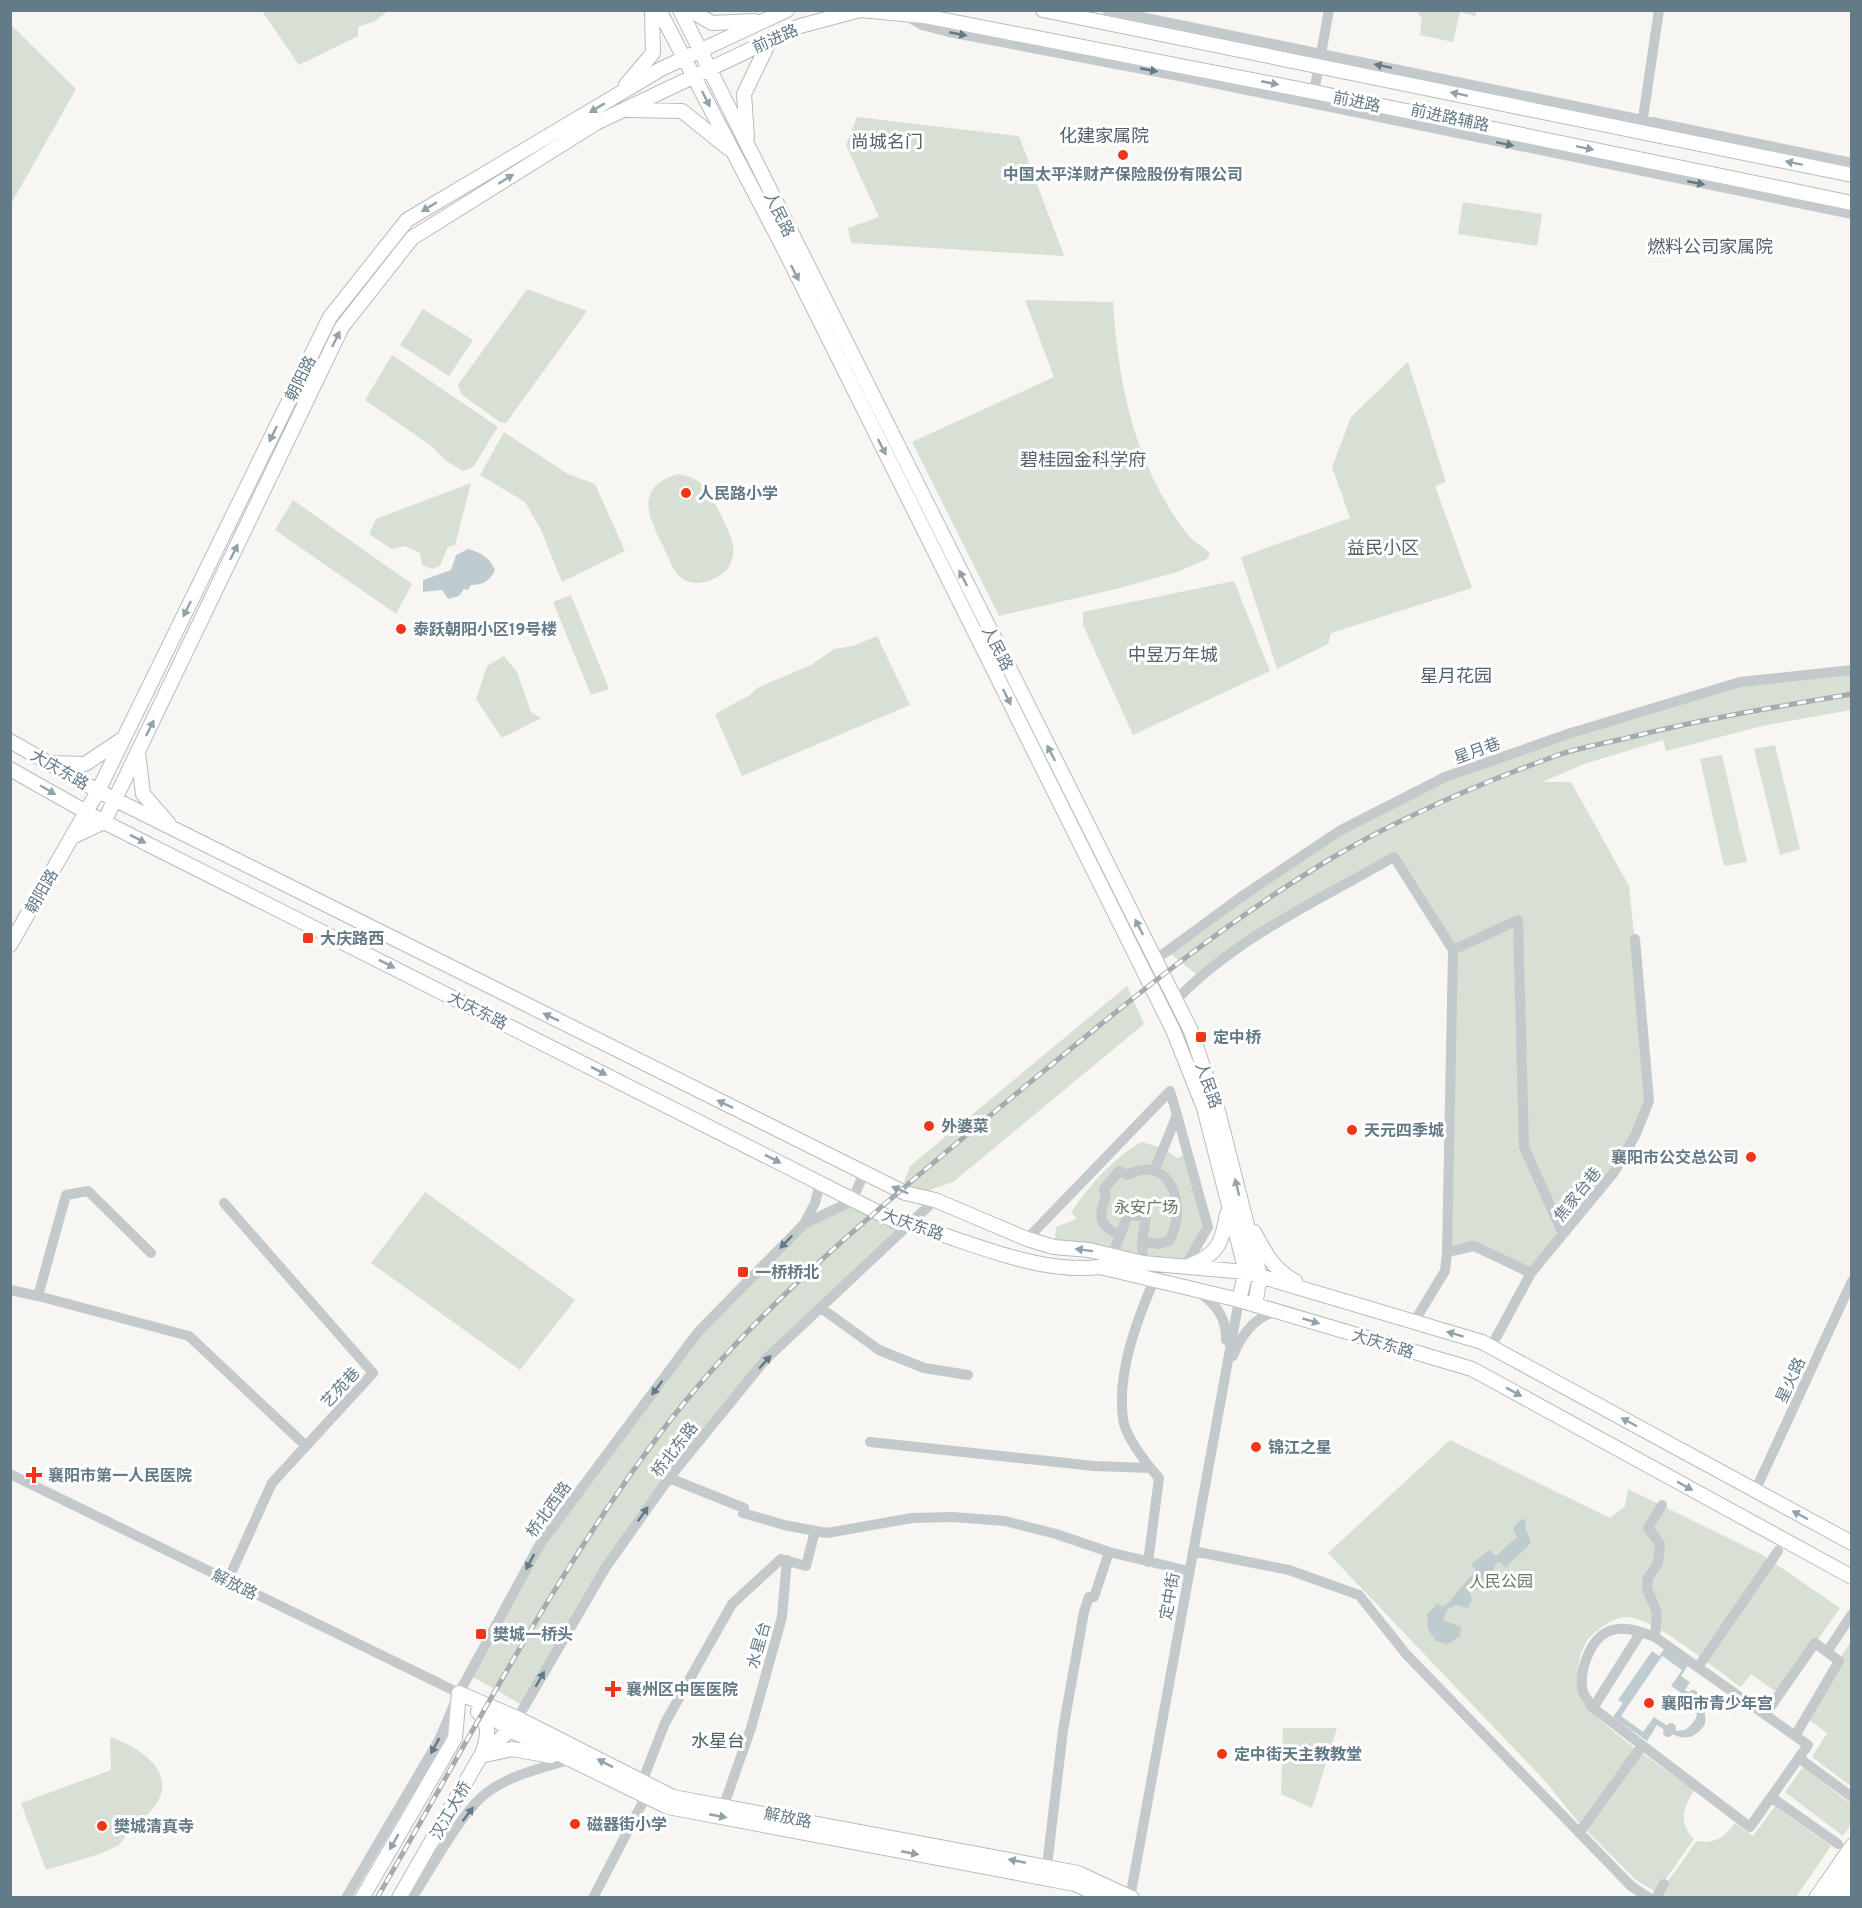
<svg xmlns="http://www.w3.org/2000/svg" width="1862" height="1908" font-family="Overpass,'Noto Sans SC',sans-serif">
	<style>
		.green { fill: #d8dfd3 }
		.water { fill: #beccd0; fill-rule: evenodd }
		.lines { fill: none; stroke-linecap: round; stroke-linejoin: round }
		.major-casing { stroke: #b7bcbf; stroke-width: 16 }
		.minor { stroke: #c4c9cc; stroke-width: 10 }
		.major { stroke: #fff; stroke-width: 14 }
		.rail-casing { stroke: #a4acb1; stroke-width: 5 }
		.rail { stroke: #fff; stroke-width: 3; stroke-dasharray: 9; stroke-linecap: butt }
		.oneway { fill: #637a87 }
		.oneway2 { fill: #92a2ab }
		.poi-dot { fill: #f23517; stroke: #fff; stroke-width: 2 }
		.labels { text-anchor: middle; stroke-width: 6; stroke-linejoin: round; paint-order: stroke }
		.street-label { font-size: 16px; fill: #637a87; stroke: #fff }
		.poi-label { font-size: 16px; font-weight: bold; fill: #637a87; stroke: #fff; text-anchor: start }
		.park-label { font-size: 16px; fill: #66785e; stroke: #fff }
		.neighbourhood-label { font-size: 18px; fill: #51626b; stroke: #fff }
	</style>
	<rect width="100%" height="100%" fill="#f7f6f3"/>
	<path class="green" d="M262,11H388L375,21L358,27V36L299,65Z
		M1419,11V10L1476,11L1475,16L1460,12L1453,42L1420,35L1422,16L1418,15Z
		M11,25L76,89L11,204Z
		M857,117L1019,136L1064,256L851,243L848,228L879,217L846,145Z
		M1463,202L1542,214L1537,246L1458,234Z
		M527,289L587,311L506,423L500,422L462,395L458,385Z
		M1025,300L1113,302C1118,379 1132,452 1175,517C1180,525 1186,533 1192,539C1198,545 1205,547 1210,554L1207,559L1177,572L1120,588L999,616L912,442L1054,377Z
		M423,309L473,340L449,376L400,345Z
		M392,355L498,427L473,467L463,471L446,461L430,445L365,400Z
		M1408,362L1446,482L1435,486L1472,588L1331,633L1328,644L1277,669L1241,557L1350,518L1332,467L1351,417Z
		M504,432L568,474L595,484L625,551L562,582L541,530L525,502L480,475Z
		M677,474C684,475 692,477 698,481C710,490 728,527 732,541C735,550 733,560 728,568C719,580 696,588 683,579C673,573 669,558 664,548C649,518 633,489 677,474Z
		M471,483L455,545L448,547L440,566L432,569L422,565L420,553L405,546L392,549L369,534L376,519Z
		M293,500L412,584L396,614L275,530Z
		M1234,581L1270,671L1133,735L1083,625V612Z
		M571,595L609,689L591,695L553,602Z
		M877,636L910,705L742,776L715,714L750,695L757,688L811,665L834,649L853,646Z
		M504,656L517,672L531,712L541,718L502,738L476,699L487,666Z
		M1851,674V710L1762,726L1666,751L1663,740L1584,764L1542,782H1571L1629,886L1643,1019L1649,1101L1615,1171L1531,1273L1474,1246L1447,1252L1453,950L1394,858L1254,936L1200,977L1168,952L1341,830L1445,777L1741,684Z
		M1775,745L1800,849L1780,855L1754,749Z
		M1722,755L1747,862L1724,866L1700,759Z
		M1127,986L1144,1024L953,1182L924,1192L904,1182L910,1166Z
		M1141,1142L1163,1148L1177,1158L1188,1154L1208,1227L1184,1268L1054,1247L1056,1227L1077,1219L1071,1212C1091,1184 1111,1160 1141,1142Z
		M425,1192L575,1300L520,1370L371,1263Z
		M852,1201L910,1224L766,1359L606,1567L524,1706L473,1677L539,1547L698,1332L804,1224Z
		M1450,1440L1610,1518L1625,1506L1628,1489L1761,1554L1840,1608L1779,1694L1751,1674L1741,1687C1718,1671 1650,1614 1625,1617C1610,1619 1600,1628 1590,1637C1579,1648 1574,1679 1579,1694C1587,1719 1670,1772 1694,1790C1683,1808 1678,1823 1694,1839L1663,1883L1665,1885L1697,1841C1715,1844 1724,1838 1735,1823L1753,1836L1775,1806L1831,1846L1796,1897H1665L1636,1880L1579,1823L1546,1782L1328,1553Z
		M1851,1641V1786L1812,1757L1827,1733L1804,1716Z
		M1283,1728H1337L1312,1808L1281,1794Z
		M110,1737C143,1748 184,1777 149,1813C145,1817 138,1820 134,1824C127,1830 124,1842 117,1846C96,1857 69,1863 46,1870L21,1803L111,1770Z
		M1803,1767L1851,1804V1824L1843,1836L1785,1792Z"/>
	<path class="water" d="M468,549C482,553 489,557 495,570C490,581 483,585 471,585L468,590L464,589L459,596L448,599L442,590L423,592V580L451,570L456,555Z
		M1521,1519L1526,1520L1525,1528L1531,1542C1524,1552 1513,1558 1506,1568L1501,1562L1496,1563L1493,1572L1486,1574L1485,1582L1477,1590H1469L1472,1600L1468,1608L1457,1605L1448,1609L1443,1620L1461,1627L1460,1636L1448,1644L1436,1641L1428,1629L1427,1614L1438,1603L1442,1607L1447,1604L1476,1570L1471,1564L1490,1550L1496,1556L1517,1537L1513,1529Z
		M1665,1648L1689,1664L1681,1676L1690,1682L1685,1690C1699,1699 1707,1706 1705,1724C1691,1746 1675,1737 1657,1725L1647,1741L1613,1717L1623,1703L1618,1700L1652,1651L1659,1656ZM1662,1656L1682,1670L1671,1686C1689,1698 1711,1711 1685,1730L1675,1731L1654,1717L1643,1732L1621,1716Z"/>
	<g class="lines">
		<defs>
			<path id="major" d="M659,10L784,249L1173,1030L1204,1108L1246,1272L1239,1300
				M680,10L1191,1031L1218,1111L1260,1276L1255,1305
				M690,10L712,23L755,21
				M861,10L924,16L1314,92L1852,203
				M1043,10L1852,175
				M626,85L653,53L652,10
				M628,110L682,111L728,148
				M747,137L744,94L771,38
				M10,741L98,791L905,1193L935,1200L1027,1239L1054,1247L1089,1250L1143,1263L1246,1272L1482,1342L1852,1543
				M138,752L143,794L169,824
				M52,763L85,764L121,740
				M10,769L104,822L895,1221C962,1236 1030,1275 1100,1267L1239,1300L1472,1369L1852,1577
				M72,837L104,822L342,327L412,238L596,123L800,26L860,10
				M10,945L98,791L330,317L407,220L661,69L787,10
				M1254,1232C1265,1253 1274,1270 1295,1281
				M1188,1266C1218,1255 1222,1243 1227,1214
				M459,1693L517,1718L673,1797L1078,1873L1132,1898
				M480,1708L510,1730L668,1807L1075,1884L1105,1898
				M478,1712C491,1725 488,1737 482,1754
				M485,1755L512,1749L551,1756
				M362,1898L455,1738L459,1693
				M399,1898L480,1757L510,1730
				M1816,1898L1852,1846
				M1828,1898L1852,1864
				M1841,1898L1852,1883"/>
		</defs>
		<use href="#major" class="major-casing"/>
		<path class="minor" d="M1107,10L1852,163
			M906,16L922,25L949,32L1184,77L1852,214
			M1314,92L1329,10
			M1642,125L1659,10
			M1453,950L1518,920L1524,1147L1563,1234
			M1155,960L1241,897L1341,830L1445,777L1571,733L1740,682L1852,670
			M1176,1000C1237,937 1319,900 1394,857L1453,950L1447,1252L1445,1271L1414,1322
			M1177,1115L1208,1227L1184,1268
			M1155,1169L1177,1115L1170,1091
			M224,1203L373,1373L272,1483L228,1580
			M804,1224L815,1203L820,1183
			M1120,1236C1100,1226 1097,1218 1106,1197L1104,1189L1119,1171L1127,1175C1172,1152 1188,1209 1169,1241L1159,1244L1142,1241
			M1027,1239L1170,1091
			M1447,1252L1474,1246L1531,1273
			M1112,1256L1128,1215L1146,1217L1142,1241L1143,1263
			M10,1290L38,1296L66,1195L88,1191L151,1253
			M1198,1291C1215,1304 1227,1317 1226,1340
			M38,1296L189,1336L306,1446
			M821,1308L879,1350L924,1368L968,1375
			M1491,1347L1531,1273L1615,1171L1636,1134L1649,1101L1635,939
			M1233,1356C1241,1336 1253,1317 1276,1312
			M870,1442L1094,1466L1150,1468
			M10,1474L459,1693
			M669,1478L744,1508L743,1513L784,1525L827,1533L912,1518L953,1517L1005,1521L1056,1534L1109,1552L1189,1571
			M1755,1491L1852,1281
			M1193,1551L1289,1570L1359,1595L1406,1654L1631,1886L1649,1898
			M1148,1562L1159,1478C1147,1465 1125,1436 1123,1419C1117,1372 1136,1323 1154,1280
			M1655,1637C1641,1632 1625,1625 1609,1631C1590,1639 1578,1672 1583,1692C1585,1697 1590,1703 1593,1708L1750,1827L1808,1745L1655,1637L1657,1613L1647,1588L1648,1578L1658,1563L1660,1544L1648,1528L1662,1505
			M1827,1652L1852,1614
			M1698,1667L1778,1551
			M1690,1699L1693,1695
			M1593,1708L1641,1632
			M1765,1715L1815,1643L1839,1661L1795,1736
			M514,1724L606,1567L669,1478L766,1359L935,1200
			M1668,1732L1671,1728
			M1799,1758L1852,1797
			M642,1782L665,1723L732,1604L781,1559L806,1566L815,1531
			M1771,1797L1838,1844
			M724,1805L751,1728L782,1617L787,1560
			M1579,1833L1642,1746
			M1047,1866L1063,1730L1084,1612L1089,1597H1094L1109,1552
			M346,1898L439,1740L459,1693L540,1544L698,1332L804,1224L852,1201L864,1173
			M412,1898C431,1869 462,1810 489,1791C513,1774 543,1768 571,1759
			M593,1898L646,1796
			M1130,1898L1239,1300
			M1656,1898L1664,1884"/>
		<use href="#major" class="major"/>
		<defs>
			<path id="rail" d="M377,1898C469,1740 553,1576 662,1431C748,1317 860,1224 969,1133C1084,1038 1197,940 1325,862C1392,822 1476,785 1550,758C1574,748 1602,744 1627,738C1701,719 1776,707 1852,694"/>
		</defs>
		<use href="#rail" class="rail-casing"/>
		<use href="#rail" class="rail"/>
	</g>
	<defs><path id="oneway-solid" d="M-6-.8H1V-3.2L6.5 0L1 3.2V.8H-6Z" transform="scale(1.5)"/></defs>
	<g class="oneway">
		<use href="#oneway-solid" transform="translate(958 34) rotate(11)"/>
		<use href="#oneway-solid" transform="translate(1383 66) rotate(-168)"/>
		<use href="#oneway-solid" transform="translate(1149 70) rotate(11)"/>
		<use href="#oneway-solid" transform="translate(1505 144) rotate(12)"/>
		<use href="#oneway-solid" transform="translate(1696 183) rotate(11)"/>
		<use href="#oneway-solid" transform="translate(786 1242) rotate(134)"/>
		<use href="#oneway-solid" transform="translate(765 1362) rotate(-48)"/>
		<use href="#oneway-solid" transform="translate(657 1388) rotate(127)"/>
		<use href="#oneway-solid" transform="translate(643 1514) rotate(-55)"/>
		<use href="#oneway-solid" transform="translate(530 1562) rotate(118)"/>
		<use href="#oneway-solid" transform="translate(540 1679) rotate(-60)"/>
		<use href="#oneway-solid" transform="translate(435 1746) rotate(119)"/>
		<use href="#oneway-solid" transform="translate(468 1814) rotate(-53)"/>
	</g>
	<g class="oneway2">
		<use href="#oneway-solid" transform="translate(1270 83) rotate(11)"/>
		<use href="#oneway-solid" transform="translate(1459 94) rotate(-168)"/>
		<use href="#oneway-solid" transform="translate(706 99) rotate(63)"/>
		<use href="#oneway-solid" transform="translate(597 108) rotate(149)"/>
		<use href="#oneway-solid" transform="translate(1585 148) rotate(12)"/>
		<use href="#oneway-solid" transform="translate(1794 163) rotate(-168)"/>
		<use href="#oneway-solid" transform="translate(506 179) rotate(-32)"/>
		<use href="#oneway-solid" transform="translate(429 207) rotate(149)"/>
		<use href="#oneway-solid" transform="translate(795 273) rotate(63)"/>
		<use href="#oneway-solid" transform="translate(336 339) rotate(-64)"/>
		<use href="#oneway-solid" transform="translate(273 434) rotate(116)"/>
		<use href="#oneway-solid" transform="translate(882 447) rotate(63)"/>
		<use href="#oneway-solid" transform="translate(234 552) rotate(-64)"/>
		<use href="#oneway-solid" transform="translate(963 578) rotate(-117)"/>
		<use href="#oneway-solid" transform="translate(187 609) rotate(116)"/>
		<use href="#oneway-solid" transform="translate(1007 697) rotate(63)"/>
		<use href="#oneway-solid" transform="translate(150 728) rotate(-64)"/>
		<use href="#oneway-solid" transform="translate(1051 753) rotate(-117)"/>
		<use href="#oneway-solid" transform="translate(48 790) rotate(30)"/>
		<use href="#oneway-solid" transform="translate(138 839) rotate(27)"/>
		<use href="#oneway-solid" transform="translate(1139 927) rotate(-117)"/>
		<use href="#oneway-solid" transform="translate(387 964) rotate(27)"/>
		<use href="#oneway-solid" transform="translate(551 1017) rotate(-154)"/>
		<use href="#oneway-solid" transform="translate(599 1071) rotate(27)"/>
		<use href="#oneway-solid" transform="translate(725 1104) rotate(-154)"/>
		<use href="#oneway-solid" transform="translate(773 1159) rotate(27)"/>
		<use href="#oneway-solid" transform="translate(1237 1187) rotate(-104)"/>
		<use href="#oneway-solid" transform="translate(900 1190) rotate(-157)"/>
		<use href="#oneway-solid" transform="translate(1084 1250) rotate(-173)"/>
		<use href="#oneway-solid" transform="translate(1311 1321) rotate(17)"/>
		<use href="#oneway-solid" transform="translate(1455 1334) rotate(-163)"/>
		<use href="#oneway-solid" transform="translate(1514 1392) rotate(29)"/>
		<use href="#oneway-solid" transform="translate(1629 1422) rotate(-152)"/>
		<use href="#oneway-solid" transform="translate(1685 1486) rotate(29)"/>
		<use href="#oneway-solid" transform="translate(1800 1515) rotate(-152)"/>
		<use href="#oneway-solid" transform="translate(605 1763) rotate(-153)"/>
		<use href="#oneway-solid" transform="translate(718 1816) rotate(11)"/>
		<use href="#oneway-solid" transform="translate(394 1842) rotate(120)"/>
		<use href="#oneway-solid" transform="translate(910 1853) rotate(11)"/>
		<use href="#oneway-solid" transform="translate(1017 1861) rotate(-169)"/>
	</g>
	<g class="poi-dot">
		<circle cx="1123" cy="155" r="6"/>
		<circle cx="686" cy="493" r="6"/>
		<circle cx="401" cy="629" r="6"/>
		<rect x="302" y="932" width="12" height="12" rx="3"/>
		<rect x="1195" y="1031" width="12" height="12" rx="3"/>
		<circle cx="929" cy="1126" r="6"/>
		<circle cx="1352" cy="1130" r="6"/>
		<circle cx="1751" cy="1157" r="6"/>
		<rect x="737" y="1266" width="12" height="12" rx="3"/>
		<circle cx="1256" cy="1447" r="6"/>
		<path d="M31 1466h6v6h6v6h-6v6h-6v-6h-6v-6h6z"/>
		<rect x="475" y="1628" width="12" height="12" rx="3"/>
		<path d="M610 1680h6v6h6v6h-6v6h-6v-6h-6v-6h6z"/>
		<circle cx="1649" cy="1703" r="6"/>
		<circle cx="1222" cy="1754" r="6"/>
		<circle cx="575" cy="1824" r="6"/>
		<circle cx="102" cy="1826" r="6"/>
	</g>
	<g class="labels">
		<g class="street-label">
			<text transform="translate(775 38) rotate(-24)" y="6">前进路</text>
			<text transform="translate(1357 101) rotate(12)" y="6">前进路</text>
			<text transform="translate(1450 117) rotate(12)" y="6">前进路辅路</text>
			<text transform="translate(780 214) rotate(64)" y="6">人民路</text>
			<text transform="translate(300 378) rotate(-64)" y="6">朝阳路</text>
			<text transform="translate(998 648) rotate(63)" y="6">人民路</text>
			<text transform="translate(1477 750) rotate(-20)" y="6">星月巷</text>
			<text transform="translate(60 769) rotate(30)" y="6">大庆东路</text>
			<text transform="translate(41 891) rotate(-60)" y="6">朝阳路</text>
			<text transform="translate(478 1010) rotate(27)" y="6">大庆东路</text>
			<text transform="translate(1209 1085) rotate(71)" y="6">人民路</text>
			<text transform="translate(1577 1194) rotate(-51)" y="6">焦家台巷</text>
			<text transform="translate(913 1224) rotate(19)" y="6">大庆东路</text>
			<text transform="translate(1383 1343) rotate(17)" y="6">大庆东路</text>
			<text transform="translate(1790 1380) rotate(-65)" y="6">星火路</text>
			<text transform="translate(340 1387) rotate(-47)" y="6">艺苑巷</text>
			<text transform="translate(674 1449) rotate(-52)" y="6">桥北东路</text>
			<text transform="translate(548 1509) rotate(-54)" y="6">桥北西路</text>
			<text transform="translate(235 1584) rotate(26)" y="6">解放路</text>
			<text transform="translate(1169 1596) rotate(-80)" y="6">定中街</text>
			<text transform="translate(758 1645) rotate(-74)" y="6">水星台</text>
			<text transform="translate(450 1810) rotate(-60)" y="6">汉江大桥</text>
			<text transform="translate(788 1817) rotate(11)" y="6">解放路</text>
		</g>
		<g class="poi-label">
			<text x="1123" y="180" text-anchor="middle">中国太平洋财产保险股份有限公司</text>
			<text x="698" y="499">人民路小学</text>
			<text x="413" y="635">泰跃·朝阳小区19号楼</text>
			<text x="320" y="944">大庆路西</text>
			<text x="1213" y="1043">定中桥</text>
			<text x="941" y="1132">外婆菜</text>
			<text x="1364" y="1136">天元四季城</text>
			<text x="1739" y="1163" text-anchor="end">襄阳市公交总公司</text>
			<text x="755" y="1278">一桥桥北</text>
			<text x="1268" y="1453">锦江之星</text>
			<text x="48" y="1481">襄阳市第一人民医院</text>
			<text x="493" y="1640">樊城一桥头</text>
			<text x="626" y="1695">襄州区中医医院</text>
			<text x="1661" y="1709">襄阳市青少年宫</text>
			<text x="1234" y="1760">定中街天主教教堂</text>
			<text x="587" y="1830">磁器街小学</text>
			<text x="114" y="1832">樊城清真寺</text>
		</g>
		<g class="park-label">
			<text x="1146" y="1213">永安广场</text>
			<text x="1501" y="1587">人民公园</text>
		</g>
		<g class="neighbourhood-label">
			<text x="1104" y="142">化建家属院</text>
			<text x="887" y="148">尚城名门</text>
			<text x="1710" y="253">燃料公司家属院</text>
			<text x="1083" y="466">碧桂园金科学府</text>
			<text x="1383" y="554">益民小区</text>
			<text x="1173" y="661">中昱万年城</text>
			<text x="1456" y="682">星月花园</text>
			<text x="718" y="1747">水星台</text>
		</g>
	</g>
	<rect width="1862" height="1908" fill="none" stroke="#637a87" stroke-width="24"/>
</svg>
